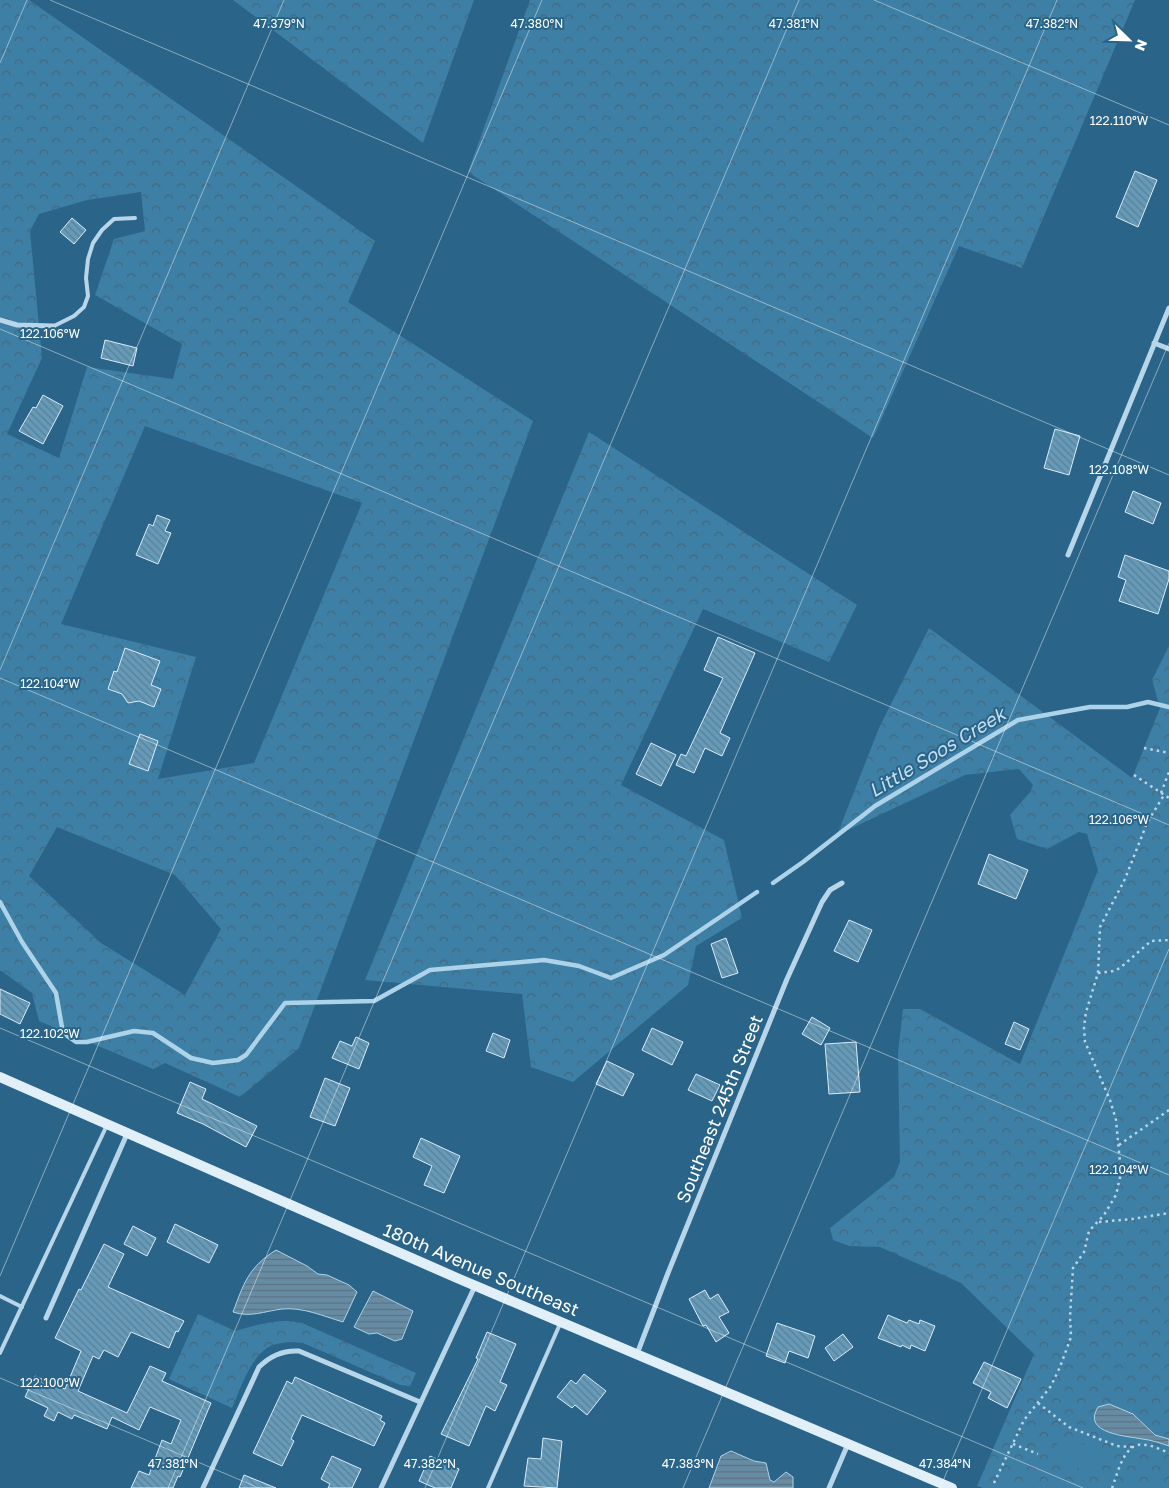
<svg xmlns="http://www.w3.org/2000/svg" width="1169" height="1488" font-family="'Golos Text',sans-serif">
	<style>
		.forest { fill: url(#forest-crowns); fill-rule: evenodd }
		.garden { fill: #3e7fa5 }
		.water { fill: url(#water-rules); stroke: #acd3e9 }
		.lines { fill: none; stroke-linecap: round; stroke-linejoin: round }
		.stream { stroke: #acd3e9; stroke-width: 4.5 }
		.building { fill: url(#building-back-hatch); stroke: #dbecf7 }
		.path { stroke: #b7d6e9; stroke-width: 2.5; stroke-dasharray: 2.5 4; stroke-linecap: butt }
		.lane { stroke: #b7d6e9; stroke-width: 4 }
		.street { stroke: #b7d6e9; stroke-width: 5 }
		.secondary { stroke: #e1eff8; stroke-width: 10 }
		.ticks { fill: none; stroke: #fff; stroke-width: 1; stroke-opacity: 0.45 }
		.labels { text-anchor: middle; stroke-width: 4; stroke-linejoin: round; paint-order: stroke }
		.street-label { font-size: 18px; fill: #fff; stroke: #2a6489 }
		.water-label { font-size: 19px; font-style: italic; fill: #c3dff0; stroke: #2a6489 }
		.ticks-label { font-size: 12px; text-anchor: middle; fill: #fff; stroke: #2a6489; stroke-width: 4; stroke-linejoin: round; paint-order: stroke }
	</style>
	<defs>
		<pattern id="forest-crowns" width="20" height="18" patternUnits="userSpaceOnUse" patternTransform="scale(1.25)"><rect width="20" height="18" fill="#3e7fa5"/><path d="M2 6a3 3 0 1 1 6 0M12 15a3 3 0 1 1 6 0" fill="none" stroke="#44687d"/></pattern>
		<pattern id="water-rules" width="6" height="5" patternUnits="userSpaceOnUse" patternTransform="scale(1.25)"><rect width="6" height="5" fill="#668ca4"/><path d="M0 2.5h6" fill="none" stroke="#5c7281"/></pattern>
		<pattern id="building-back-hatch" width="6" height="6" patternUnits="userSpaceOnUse" patternTransform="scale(1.25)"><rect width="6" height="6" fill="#659ab9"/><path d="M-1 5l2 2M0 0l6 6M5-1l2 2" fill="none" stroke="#5c7f93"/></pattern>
	</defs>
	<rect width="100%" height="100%" fill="#2a6489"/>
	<path class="forest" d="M0,0H29L375,241L348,302L533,421L299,1048L240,1097L165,1063L153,1069L39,1021L32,993L0,970ZM141,192L145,231L114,239L95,295L182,344L173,379L87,367L59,458L7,434L42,358L30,231L39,214L87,200ZM145,426L362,503L254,763L158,779L196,657L61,624ZM57,827L175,875L221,929L185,995L101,943L29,876Z
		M233,0H474L423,143Z
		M530,0H1135L1022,268L959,246L873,438L468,172Z
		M589,432L857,605L829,662L703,609L621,785L724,840L742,918L696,946L688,985L573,1082L531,1067L522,994L365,980Z
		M929,628L1132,778L1160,708L1152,680L1169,646V1488H983L977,1486L1034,1354L961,1283L880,1247L849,1246L833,1240L830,1228L894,1177L900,1162L898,1053L903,1009H920L1020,1064L1098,870L1087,834L1079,832L1047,849L1017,839L1010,815L1030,792L1033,785L1019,769L965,775L837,835L879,728Z
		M198,1314L235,1331C258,1325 277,1317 302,1323L416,1373L410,1386L400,1385L303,1343C294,1342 285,1342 276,1344C252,1350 241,1388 232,1408L169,1379Z"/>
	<path class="garden" d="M1061,1435L1108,1455L1098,1476L1051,1457Z"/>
	<path class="water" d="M276,1250L307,1266L318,1274L327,1275L349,1285L357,1292L343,1322C323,1316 303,1307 282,1309C265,1311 250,1318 233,1312C244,1283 248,1268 276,1250Z
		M373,1291L413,1311L402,1339L395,1341L377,1333L369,1334L354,1327Z
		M1109,1404L1133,1414L1155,1435L1169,1439V1446C1160,1443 1152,1440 1142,1439C1128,1436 1081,1434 1098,1407Z
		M731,1451L754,1461L766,1463L770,1480L774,1482L786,1472L793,1477V1488H709L721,1456Z"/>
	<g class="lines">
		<path class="stream" d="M773,883L803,862L875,806L1018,720L1090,707H1127L1148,702L1169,707
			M0,902L22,942L56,993L63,1033L76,1042H87L134,1031L153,1033L191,1058L213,1063L238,1060L246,1055L285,1003L374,1001L430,970L544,960L579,966L611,978L664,955L757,892"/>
	</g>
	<path class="building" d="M1135,171L1157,180L1138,227L1116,217Z
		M72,218L86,230L74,244L60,232Z
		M105,340L137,348L133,366L101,358Z
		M43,395L63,406L43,444L19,431L33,407L36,408Z
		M1055,429L1080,436L1069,475L1044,468Z
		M1133,491L1161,503L1153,524L1125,512Z
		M157,515L170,520L165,531L171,533L158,564L136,555L149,524L153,526Z
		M1125,555L1169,571V579L1158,614L1119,601L1126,580L1118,577Z
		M718,637L755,653L720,733L730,738L722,756L705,748L694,773L676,765L681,754L686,756L723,678L704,670Z
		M125,648L160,661L151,685L161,689L154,707L139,701L128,703L122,694L108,689L114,671L117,672Z
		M140,734L158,741L148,771L129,764Z
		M651,743L676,755L661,786L636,774Z
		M989,854L1028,870L1016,899L978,884Z
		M849,920L872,930L858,962L834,951Z
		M726,938L738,973L722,978L711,944Z
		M0,989L30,1003L20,1024L0,1014Z
		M812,1017L830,1028L821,1045L802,1034Z
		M1014,1022L1029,1029L1020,1050L1005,1044Z
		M652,1028L683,1042L672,1065L642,1050Z
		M493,1033L510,1040L504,1058L486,1051Z
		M356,1037L369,1043L359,1069L332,1058L340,1041L352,1046Z
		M856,1042L860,1092L829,1094L825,1044Z
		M607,1061L634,1074L623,1096L596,1084Z
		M696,1074L720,1085L712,1101L688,1090Z
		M325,1078L350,1088L335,1126L310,1117Z
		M190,1082L206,1089L202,1099L257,1126L246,1147L203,1124L177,1113Z
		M421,1138L460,1156L444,1193L424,1185L432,1166L413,1157Z
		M175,1224L218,1245L209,1263L167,1242Z
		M133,1226L156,1238L147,1256L124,1244Z
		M104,1244L124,1254L108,1287L184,1321L178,1332L176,1331L169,1348L131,1332L118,1357L104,1350L99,1359L93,1356L78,1391L127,1413L150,1366L166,1373L162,1381L211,1403L180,1477L178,1476L173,1488H131L139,1471L149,1475L162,1440L171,1444L181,1420L150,1407L139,1430L112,1417L107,1429L74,1415L72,1419L58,1412L54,1421L44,1416L48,1408L25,1397L35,1376L65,1389L81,1351L55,1338L79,1289L81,1290Z
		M705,1290L710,1299L718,1294L729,1312L719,1317L729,1333L716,1342L706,1325L703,1326L689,1299Z
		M888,1315L907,1323L909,1320L919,1324L920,1320L935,1326L925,1351L911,1345L910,1349L902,1345L901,1347L878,1338Z
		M777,1323L815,1336L808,1358L789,1351L785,1363L766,1356Z
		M487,1332L516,1344L500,1382L507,1385L495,1411L486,1406L469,1446L441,1434L478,1359L476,1358Z
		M843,1334L853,1347L834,1361L825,1348Z
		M984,1362L1021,1379L1007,1408L988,1398L991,1392L973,1383Z
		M584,1374L606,1391L587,1415L575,1405L572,1408L557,1397L571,1380L576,1384Z
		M295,1377L382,1416L380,1420L385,1423L374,1446L302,1415L291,1439L294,1441L282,1466L253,1453L287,1381L292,1384Z
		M543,1438L562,1441L557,1488L524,1486L528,1458L541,1459Z
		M332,1456L361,1469L352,1488H328L330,1484L321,1479Z
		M430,1456L459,1469L451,1488H435L419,1481Z
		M244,1475L276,1488H239Z"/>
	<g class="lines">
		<path class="path" d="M1144,748L1169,753
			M1134,775L1169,798
			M1161,793L1169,772
			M1098,973L1113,971L1120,968L1151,941L1169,940
			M1119,1145L1169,1110
			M1099,1222L1132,1219L1169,1213
			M1038,1403L1069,1427L1117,1446L1132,1447
			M1013,1444L1038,1454
			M994,1483L1024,1420L1051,1386L1060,1367L1071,1337L1070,1317L1073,1268L1084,1252L1089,1231L1104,1215L1116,1195L1121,1173L1116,1120L1110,1100L1085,1042L1084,1027L1086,1012L1098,973L1100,927L1125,879L1147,823L1164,795
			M1112,1488C1118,1473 1124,1440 1146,1445C1154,1446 1162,1450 1169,1453"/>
		<path class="lane" d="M54,326L74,316L84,307L88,296L86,278L88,259L93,243L102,230L114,219L135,218
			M0,1296L22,1307
			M0,1353L107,1125
			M488,1488L560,1324"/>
		<path class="street" d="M0,320L17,325L54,326
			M1154,343L1169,349
			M1068,555L1169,308
			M46,1318L127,1134
			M637,1354L668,1273L787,979L822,902L830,890L842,883
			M203,1488L259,1367C270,1356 283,1350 299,1351L420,1402
			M381,1488L475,1286
			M829,1488L848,1444"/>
		<path class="secondary" d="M0,1077L457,1278L952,1488"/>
	</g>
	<path class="ticks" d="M50,0L1169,475M874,0L1169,125M0,63L27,0M0,329L1169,825M0,670L284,0M0,678L1169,1175M0,1028L1083,1488M0,1276L542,0M0,1378L259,1488M168,1488L799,0M425,1488L1057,0M683,1488L1169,343M940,1488L1169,949"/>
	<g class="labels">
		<g class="street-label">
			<text transform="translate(720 1109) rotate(-68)" y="6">Southeast 245th Street</text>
			<text transform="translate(481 1270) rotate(23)" y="6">180th Avenue Southeast</text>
		</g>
		<g class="water-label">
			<text transform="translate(937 752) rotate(-31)" y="7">Little Soos Creek</text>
		</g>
	</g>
	<g class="ticks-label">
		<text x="279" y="28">47.379°N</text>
		<text x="537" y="28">47.380°N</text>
		<text x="794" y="28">47.381°N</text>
		<text x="1052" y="28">47.382°N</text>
		<text x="1119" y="125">122.110°W</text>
		<text x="50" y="338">122.106°W</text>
		<text x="1119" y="474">122.108°W</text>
		<text x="50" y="688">122.104°W</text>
		<text x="1119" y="824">122.106°W</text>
		<text x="50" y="1038">122.102°W</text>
		<text x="1119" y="1174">122.104°W</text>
		<text x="50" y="1387">122.100°W</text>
		<text x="173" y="1468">47.381°N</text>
		<text x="430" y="1468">47.382°N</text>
		<text x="688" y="1468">47.383°N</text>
		<text x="945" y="1468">47.384°N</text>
	</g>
	<g transform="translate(1129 40) rotate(113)" stroke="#2a6489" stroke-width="4" paint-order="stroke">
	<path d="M0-4L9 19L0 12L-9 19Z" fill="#ffffff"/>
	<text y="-8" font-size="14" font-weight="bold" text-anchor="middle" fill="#ffffff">N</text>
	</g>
</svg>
